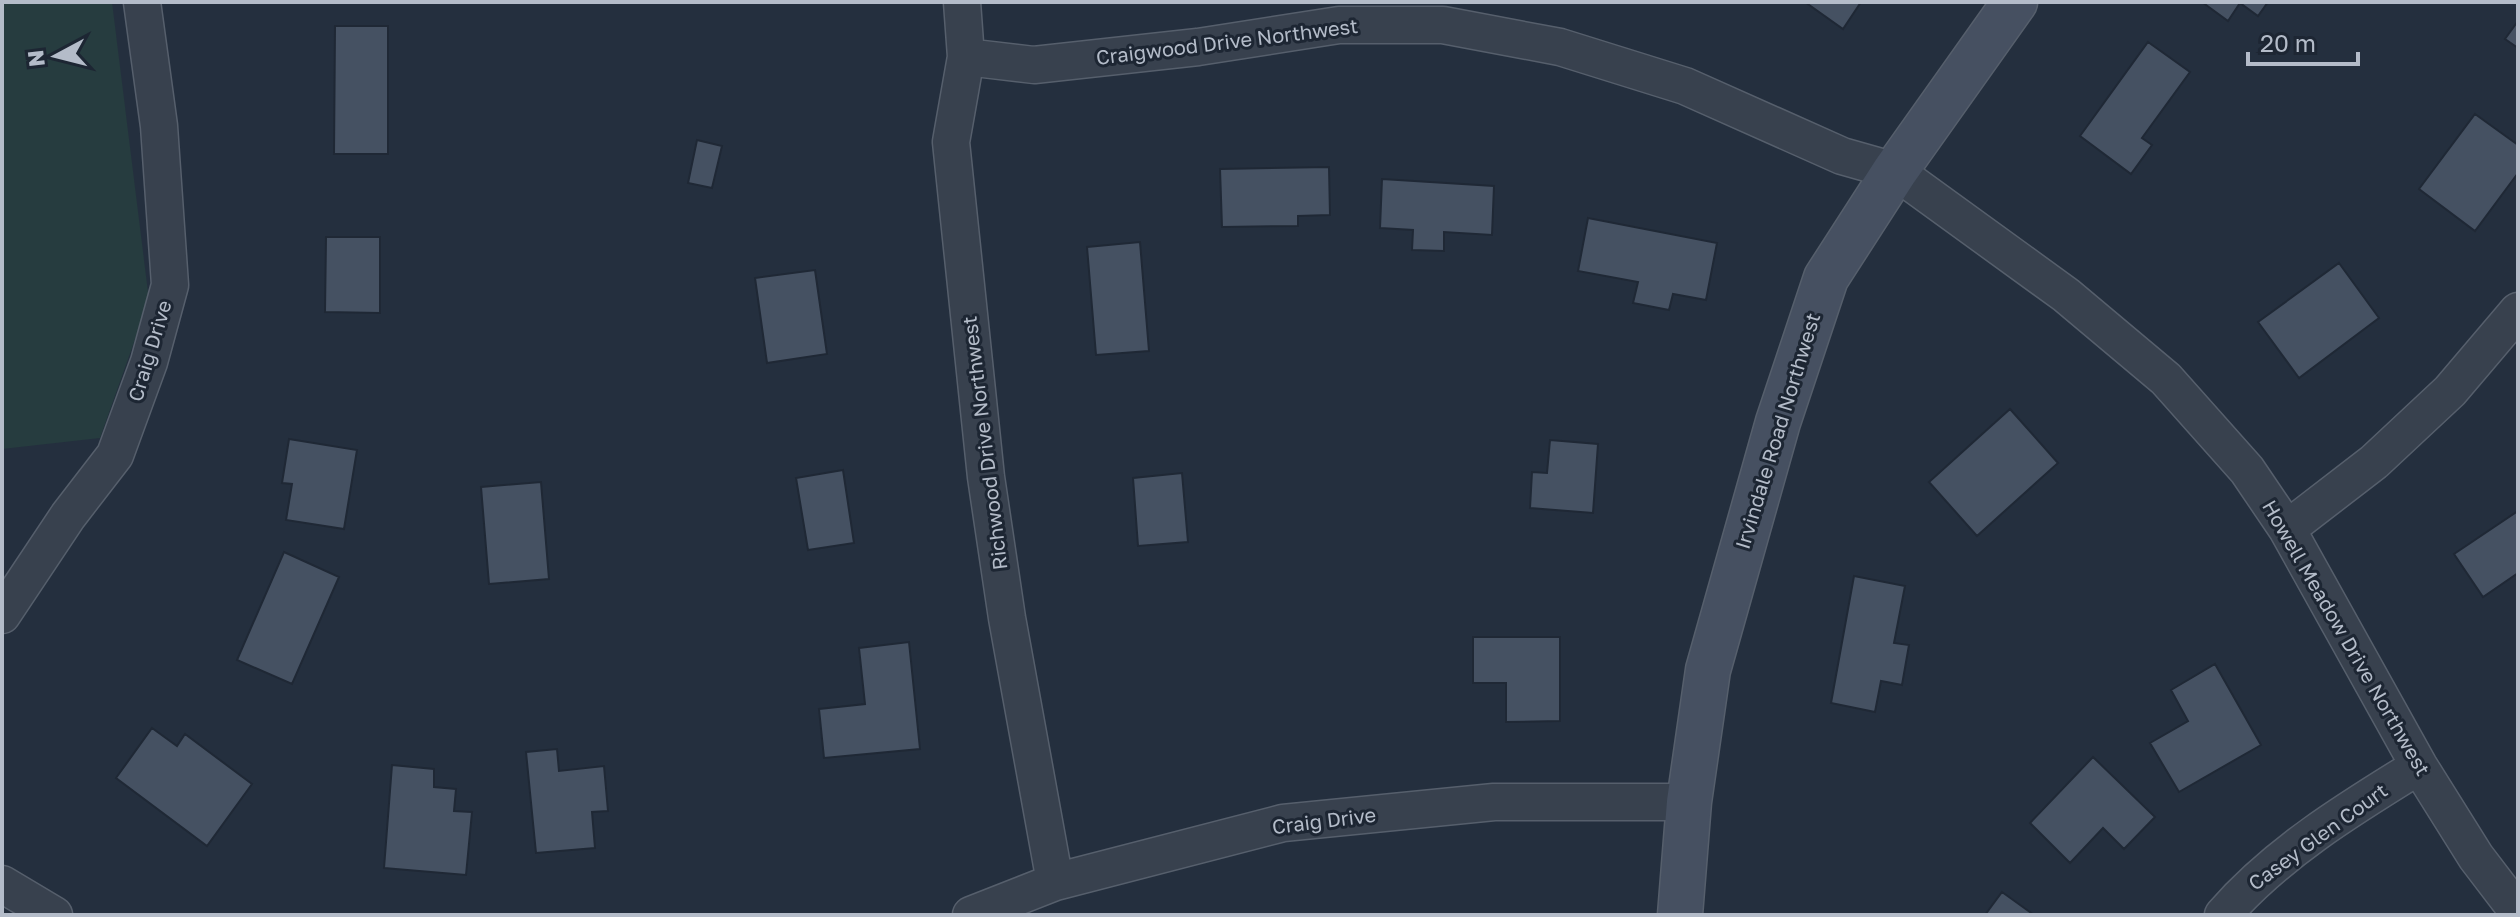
<svg xmlns="http://www.w3.org/2000/svg" width="2520" height="917" font-family="'Golos Text',sans-serif">
	<style>
		.green { fill: #263c3f }
		.building { fill: #455162; stroke: #1f2835; stroke-width: 2 }
		.lines { fill: none; stroke-linecap: round; stroke-linejoin: round }
		.street-casing { stroke: #565f6c; stroke-width: 39 }
		.secondary-casing { stroke: #565f6c; stroke-width: 47 }
		.street { stroke: #38414e; stroke-width: 36 }
		.secondary { stroke: #465061; stroke-width: 44 }
		.labels { text-anchor: middle; stroke-width: 6; stroke-linejoin: round; paint-order: stroke }
		.street-label { font-size: 20px; fill: #b4bcc9; stroke: #1d2633 }
	</style>
	<rect width="100%" height="100%" fill="#242f3e"/>
	<path class="green" d="M2,2H112L149,300L100,438L2,449Z"/>
	<path class="building" d="M1805,2H1861L1843,29Z
		M2202,2H2268L2258,16L2240,3L2228,21Z
		M2518,21V48L2505,39Z
		M335,26H388V154H334Z
		M2148,42L2190,72L2142,138L2152,145L2131,174L2080,136Z
		M2475,114L2518,145V173L2475,231L2419,189Z
		M697,140L722,146L712,188L688,183Z
		M1329,167L1330,215L1298,216V226L1222,227L1220,169Z
		M1382,179L1494,186L1492,235L1444,232V251L1412,250L1413,230L1380,228Z
		M1588,218L1717,243L1706,300L1673,294L1669,310L1633,303L1638,282L1578,271Z
		M326,237H380V313L325,312Z
		M1140,242L1149,351L1096,355L1087,247Z
		M2339,263L2379,318L2299,378L2258,322Z
		M815,270L827,354L767,363L755,278Z
		M2010,409L2058,463L1977,536L1929,482Z
		M289,439L357,450L344,529L286,520L292,484L282,483Z
		M1550,440L1598,444L1593,513L1530,508L1532,472L1547,473Z
		M843,470L854,543L808,550L796,478Z
		M1182,473L1188,542L1138,546L1133,478Z
		M541,482L549,579L489,584L481,487Z
		M2518,511V573L2483,597L2454,554Z
		M284,552L339,577L292,684L237,660Z
		M1854,576L1905,586L1894,643L1909,645L1902,685L1881,681L1875,712L1831,703Z
		M1473,637H1560V721L1506,722V683H1473Z
		M909,642L920,749L824,758L819,709L865,704L859,648Z
		M2215,664L2261,745L2179,792L2150,743L2188,721L2171,690Z
		M152,728L177,746L185,734L252,784L207,846L116,778Z
		M557,749L559,771L604,766L608,811L592,812L595,848L536,853L526,752Z
		M2093,757L2155,817L2124,849L2103,828L2070,863L2030,823Z
		M392,765L434,769V787L456,789L454,811L472,812L466,875L384,868Z
		M2002,892L2034,915H1985Z"/>
	<g class="lines">
		<defs>
			<path id="street" d="M962,2L966,57L951,142L986,477L1007,618L1055,882
				M966,57L1034,65L1198,47L1339,25H1443L1560,47L1685,86L1842,156L1895,171L2066,295L2166,379L2247,470L2287,529L2419,766L2476,857L2518,912
				M2287,529L2374,462L2450,391L2518,311
				M2,615L68,516L115,455L149,362L170,285L159,126L142,2
				M2,884L54,915
				M971,915L1055,882L1283,823L1494,802H1689
				M2223,915C2277,853 2349,809 2419,766"/>
			<path id="secondary" d="M1680,915L1689,802L1708,670L1778,422L1826,278L1895,171L2015,2"/>
		</defs>
		<use href="#street" class="street-casing"/>
		<use href="#secondary" class="secondary-casing"/>
		<use href="#street" class="street"/>
		<use href="#secondary" class="secondary"/>
	</g>
	<g class="labels">
		<g class="street-label">
			<text transform="translate(1227 42) rotate(-7)" y="7">Craigwood Drive Northwest</text>
			<text transform="translate(150 351) rotate(-73)" y="7">Craig Drive</text>
			<text transform="translate(1778 431) rotate(-73)" y="7">Irvindale Road Northwest</text>
			<text transform="translate(985 443) rotate(-97)" y="7">Richwood Drive Northwest</text>
			<text transform="translate(2346 638) rotate(60)" y="7">Howell Meadow Drive Northwest</text>
			<text transform="translate(1324 821) rotate(-7)" y="7">Craig Drive</text>
			<text transform="translate(2318 837) rotate(-36)" y="7">Casey Glen Court</text>
		</g>
	</g>
	<rect width="2520" height="917" fill="none" stroke="#b4bcc9" stroke-width="8"/>
	<g transform="translate(56 56) rotate(263)" stroke="#1d2633" stroke-width="6" paint-order="stroke">
	<path d="M0-6L14 30L0 20L-14 30Z" fill="#b4bcc9"/>
	<text y="-12" font-size="22" font-weight="bold" text-anchor="middle" fill="#b4bcc9">N</text>
	</g>
	<path d="M2248 52v12h110v-12" fill="none" stroke="#b4bcc9" stroke-width="4"/>
	<text x="2260" y="52" font-size="24" fill="#b4bcc9" stroke="#1d2633" stroke-width="6" paint-order="stroke">20 m</text>
</svg>
